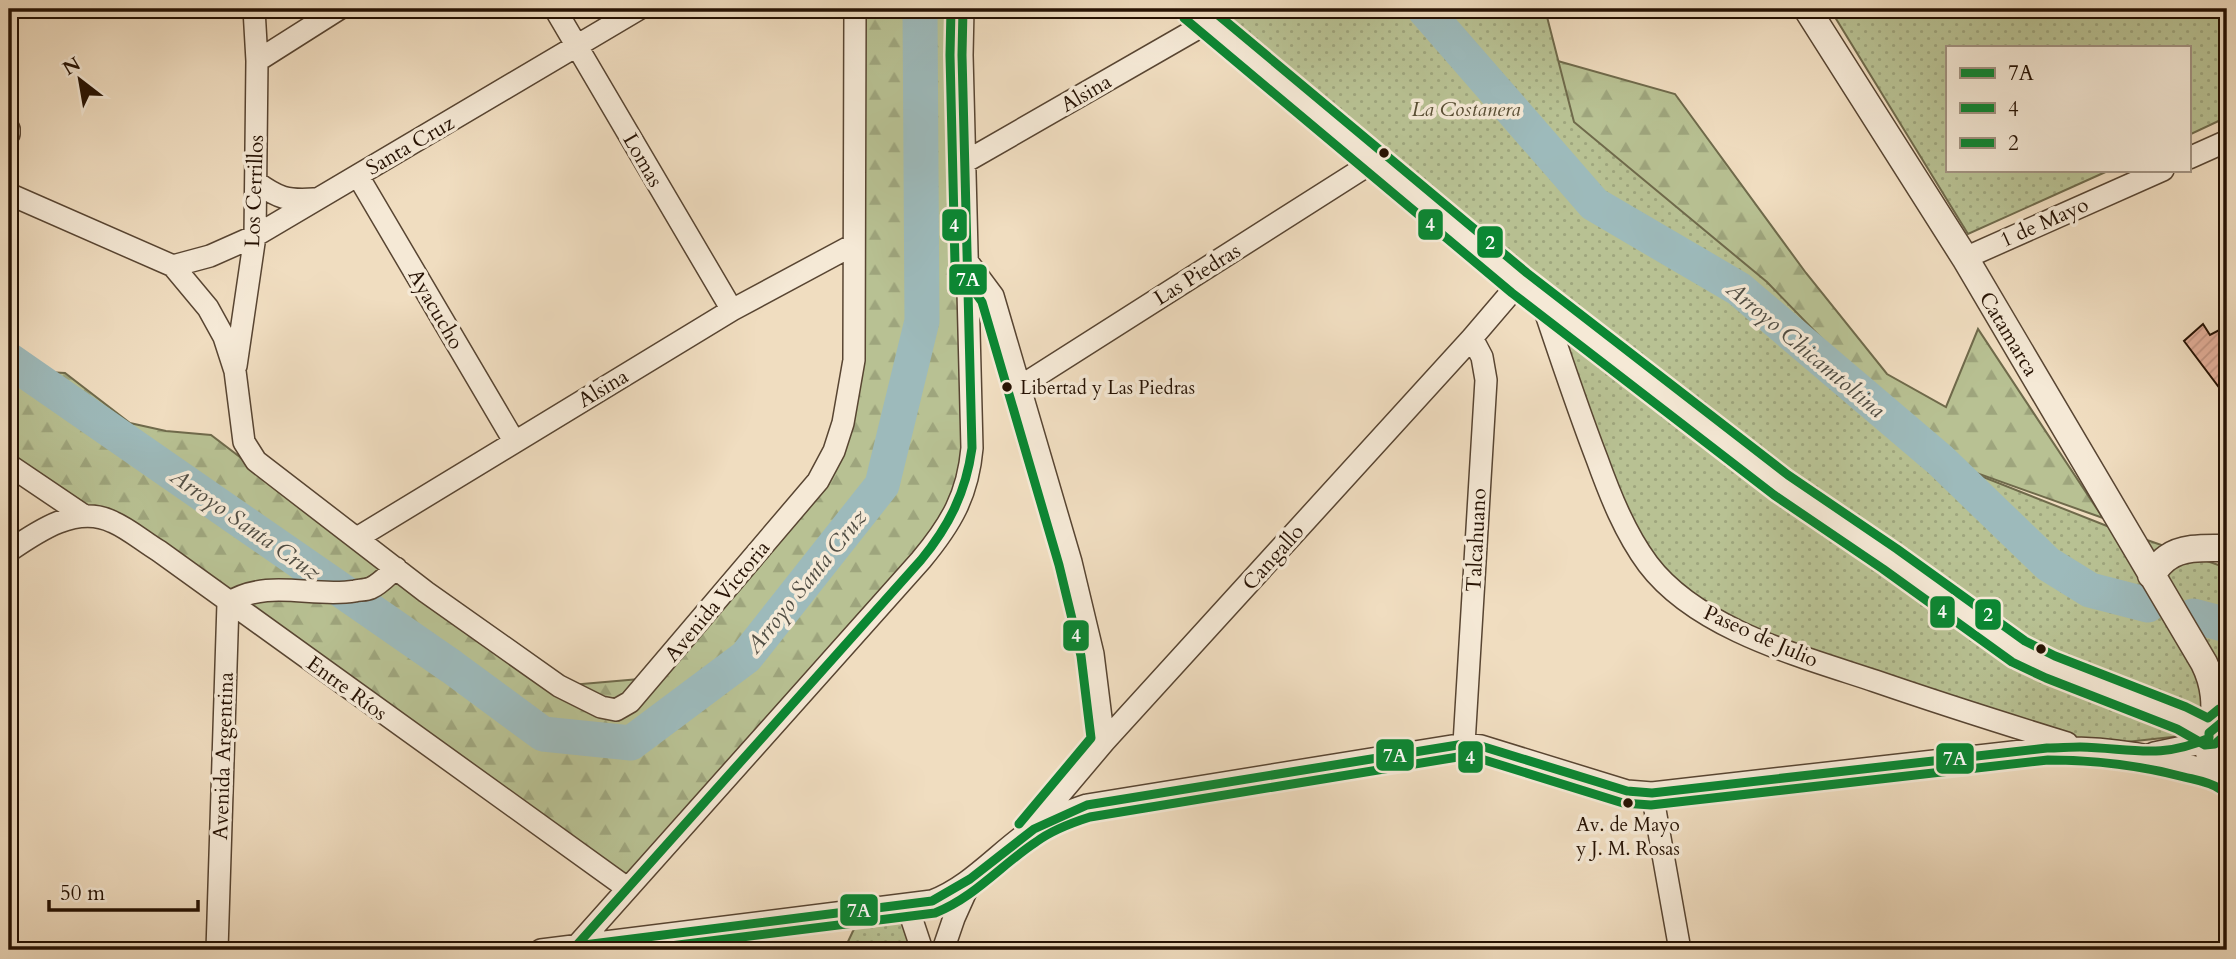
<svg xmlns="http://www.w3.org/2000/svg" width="2236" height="959" font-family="Cardo,serif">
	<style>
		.forest { fill: url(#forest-firs); stroke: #6f6a4b; stroke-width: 2 }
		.park { fill: url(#park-dots); stroke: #6f6a4b; stroke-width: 2 }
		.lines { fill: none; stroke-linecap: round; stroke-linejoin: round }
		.river { stroke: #9dbabb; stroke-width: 35 }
		.building { fill: url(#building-hatch); stroke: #261203; stroke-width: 2 }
		.minor-casing { stroke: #584532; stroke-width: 24 }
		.tertiary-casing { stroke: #584532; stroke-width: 29 }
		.minor { stroke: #f5e9d6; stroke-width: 21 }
		.tertiary { stroke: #f5e9d6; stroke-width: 26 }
		.bus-1-casing { stroke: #f5e9d6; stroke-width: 14 }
		.bus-2-casing { stroke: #f5e9d6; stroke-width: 14 }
		.bus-3-casing { stroke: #f5e9d6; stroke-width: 14 }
		.bus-1 { stroke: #0b8733; stroke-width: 9 }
		.bus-2 { stroke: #0b8733; stroke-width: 9 }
		.bus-3 { stroke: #0b8733; stroke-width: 9 }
		.bus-dot { fill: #261203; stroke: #f5e9d6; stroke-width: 2.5 }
		.labels { text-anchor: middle; stroke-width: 7; stroke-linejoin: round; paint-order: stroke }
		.bus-label { font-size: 19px; fill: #261203; stroke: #f5e9d6; text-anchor: start }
		.street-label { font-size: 21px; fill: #261203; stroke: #f5e9d6 }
		.park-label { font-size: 21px; font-style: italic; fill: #594f35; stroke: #f5e9d6 }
		.water-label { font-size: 23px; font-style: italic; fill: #504d43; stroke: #f5e9d6 }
		.line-badge { stroke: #f5e9d6; stroke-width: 2.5 }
		.badge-label { font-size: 19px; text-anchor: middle; font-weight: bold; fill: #fff }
	</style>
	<defs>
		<pattern id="forest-firs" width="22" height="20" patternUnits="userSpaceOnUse" patternTransform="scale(1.75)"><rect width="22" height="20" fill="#b8c193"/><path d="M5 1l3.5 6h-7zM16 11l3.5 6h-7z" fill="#9ea57d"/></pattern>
		<pattern id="park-dots" width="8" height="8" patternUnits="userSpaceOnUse" patternTransform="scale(1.75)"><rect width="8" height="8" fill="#b8c193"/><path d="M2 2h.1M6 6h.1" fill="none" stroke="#9ea57d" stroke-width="1.8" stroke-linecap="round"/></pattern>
		<pattern id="building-hatch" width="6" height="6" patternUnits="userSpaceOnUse" patternTransform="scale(1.75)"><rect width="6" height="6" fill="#e5b09b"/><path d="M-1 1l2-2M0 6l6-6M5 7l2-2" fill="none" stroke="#c49684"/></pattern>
	</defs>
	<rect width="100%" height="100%" fill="#f0ddc0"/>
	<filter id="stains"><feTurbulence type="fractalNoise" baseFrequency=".00286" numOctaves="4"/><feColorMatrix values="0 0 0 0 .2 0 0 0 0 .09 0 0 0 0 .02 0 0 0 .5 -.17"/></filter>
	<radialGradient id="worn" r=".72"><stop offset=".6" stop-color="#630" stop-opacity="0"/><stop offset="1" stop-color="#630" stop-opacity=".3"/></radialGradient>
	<path class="forest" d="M855,9H966L965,493L627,888L143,541L9,465V370L65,373L130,423L166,431L211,435L352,542L559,686L651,678L818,481L843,423Z
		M1540,56L1675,94L1806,273L1887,374L1946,407L1978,329L2103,518L1940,460L1650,370Z"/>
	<path class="park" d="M1192,9H1545L1574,122L1767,282L1940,460L2107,526L2227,568V718L2209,733L2080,747L1712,616L1647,563L1541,299Z
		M1830,9H2227V117L2189,135V47H1947V170H2110L1968,234Z
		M907,905L922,950H844L863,910Z"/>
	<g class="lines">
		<path class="river" d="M1424,9L1594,204L1739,289L1940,460L2048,564L2090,590L2148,605
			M9,360L452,667L543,734L631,743L746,657L882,485L922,321L920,9
			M2193,616L2227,625"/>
	</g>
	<path class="building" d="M2203,324L2210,335L2227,326V398L2184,341Z"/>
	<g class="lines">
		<defs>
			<path id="minor" d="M555,9L732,310
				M257,61L339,9
				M9,129V134
				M2189,158L2227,141
				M965,162L1207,23
				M358,176L514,441
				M256,182C278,198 287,201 314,199
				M9,194L173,266L208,308L224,337L235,371L244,442L256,461L426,592L559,686L601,707L616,710L630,702L818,481L834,451L843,423L854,360L855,9
				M1965,258L2163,170
				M967,261L993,296L1071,562L1093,654L1104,742
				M173,266L210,256L255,236L639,9
				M1541,299C1559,353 1577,407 1597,459C1610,495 1625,533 1648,564C1697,629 1800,656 1875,681C1939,703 2002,723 2067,743
				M236,366L255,236L257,61L254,9
				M1021,386L1373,162
				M9,465L83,515
				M357,538L732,310L853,245
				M9,551C38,531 77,504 113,522C129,529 144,542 159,551L627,888
				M1464,744L1486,380L1482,357L1472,338
				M2154,753L2197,744L2209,738
				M1652,793L1680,950
				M1033,826L1104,742L1472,338L1519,283
				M907,905L922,950
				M217,950L228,603C268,578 312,598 355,591C360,590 366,590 371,588C380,584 388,575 396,568
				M541,950L932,901C969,887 995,856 1027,833C1044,821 1066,812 1087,805L1464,744L1481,746L1627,791L1652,793L2047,748C2111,746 2161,756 2221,775
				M573,950L921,560C951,524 968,495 972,448L962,55L963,9
				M943,950L954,918L972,878"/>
			<path id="tertiary" d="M1192,9L1519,283L1781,485L1890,559L2019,652L2050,667L2182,718L2209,733
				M1807,9L1965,258L2204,663C2215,685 2216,705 2213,729
				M2151,575C2156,569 2161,562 2167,558C2183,546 2208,548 2227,548
				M2220,723C2201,741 2207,763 2227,779"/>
		</defs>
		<use href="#minor" class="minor-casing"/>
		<use href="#tertiary" class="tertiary-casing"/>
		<use href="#minor" class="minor"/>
		<use href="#tertiary" class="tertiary"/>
		<defs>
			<path id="bus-1" d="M576,946L932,901L970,879L1034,829L1087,805L1464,744L1481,746L1627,791L1652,793L2047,748C2058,748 2069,747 2080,747C2130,748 2160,760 2209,738V733L2227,718
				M576,946L921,560C949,526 966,492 972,448L962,55L963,9"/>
			<path id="bus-2" d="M951,9L950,55L955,264L982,302L1059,565L1081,656L1091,738L1019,824
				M1184,18L1512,293L1774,495L1883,569L2012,662L2046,678L2177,729L2205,745L2215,744L2226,734
				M638,950L935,913C975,897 1001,865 1036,842C1052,830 1071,823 1090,817L1464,756L1478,758L1623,803L1651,805L2048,760C2094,760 2139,765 2184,777C2196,780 2210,782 2220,789"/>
			<path id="bus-3" d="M1211,9L1527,273L1788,475L1897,549L2025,641L2055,656L2186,707L2208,718L2219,709"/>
		</defs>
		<use href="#bus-1" class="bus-1-casing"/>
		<use href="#bus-2" class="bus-2-casing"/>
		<use href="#bus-3" class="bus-3-casing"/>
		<use href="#bus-1" class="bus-1"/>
		<use href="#bus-2" class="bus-2"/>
		<use href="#bus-3" class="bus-3"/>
	</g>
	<g class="bus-dot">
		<circle cx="1384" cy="153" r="6"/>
		<circle cx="1007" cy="387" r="6"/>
		<circle cx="2041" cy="649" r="6"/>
		<circle cx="1628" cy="803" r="6"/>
	</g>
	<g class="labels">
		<g class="bus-label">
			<text x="1020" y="394">Libertad y Las Piedras</text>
			<text x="1628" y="831" text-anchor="middle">Av. de Mayo<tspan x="1628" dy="24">y J. M. Rosas</tspan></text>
		</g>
		<g class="street-label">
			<text transform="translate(1086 93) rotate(-30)" y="7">Alsina</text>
			<text transform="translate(410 145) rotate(-30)" y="7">Santa Cruz</text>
			<text transform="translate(643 160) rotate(60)" y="7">Lomas</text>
			<text transform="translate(254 191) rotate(-88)" y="7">Los Cerrillos</text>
			<text transform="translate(2044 222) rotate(-24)" y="7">1 de Mayo</text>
			<text transform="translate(1197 274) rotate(-32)" y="7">Las Piedras</text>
			<text transform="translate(436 309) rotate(60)" y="7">Ayacucho</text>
			<text transform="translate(2009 334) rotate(59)" y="7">Catamarca</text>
			<text transform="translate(603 388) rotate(-31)" y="7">Alsina</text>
			<text transform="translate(1476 540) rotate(-87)" y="7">Talcahuano</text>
			<text transform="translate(1273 557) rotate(-48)" y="7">Cangallo</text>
			<text transform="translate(717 601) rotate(-50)" y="7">Avenida Victoria</text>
			<text transform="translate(1761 636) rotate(24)" y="7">Paseo de Julio</text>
			<text transform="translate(347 688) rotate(36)" y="7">Entre Ríos</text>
			<text transform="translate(223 756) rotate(-88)" y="7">Avenida Argentina</text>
		</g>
		<g class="park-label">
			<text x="1466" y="116">La Costanera</text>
		</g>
		<g class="water-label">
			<text transform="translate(1806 349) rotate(40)" y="8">Arroyo Chicamtoltina</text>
			<text transform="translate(246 524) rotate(35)" y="8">Arroyo Santa Cruz</text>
			<text transform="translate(806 581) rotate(-51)" y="8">Arroyo Santa Cruz</text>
		</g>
	</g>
	<g class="line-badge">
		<rect x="1417" y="208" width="27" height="33" rx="7" fill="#0b8733"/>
		<rect x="941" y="208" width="27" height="34" rx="7" fill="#0b8733"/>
		<rect x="1476" y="225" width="28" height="34" rx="7" fill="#0b8733"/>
		<rect x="948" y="263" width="40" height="33" rx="7" fill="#0b8733"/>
		<rect x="1929" y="595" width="27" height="34" rx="7" fill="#0b8733"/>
		<rect x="1974" y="598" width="28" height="33" rx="7" fill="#0b8733"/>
		<rect x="1062" y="619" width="28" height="33" rx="7" fill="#0b8733"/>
		<rect x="1375" y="738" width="40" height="34" rx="7" fill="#0b8733"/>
		<rect x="1457" y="740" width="27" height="34" rx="7" fill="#0b8733"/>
		<rect x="1935" y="742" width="40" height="33" rx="7" fill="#0b8733"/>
		<rect x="839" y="893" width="40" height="34" rx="7" fill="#0b8733"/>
	</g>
	<g class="badge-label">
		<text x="1430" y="231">4</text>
		<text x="954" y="232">4</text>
		<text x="1490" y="249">2</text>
		<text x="968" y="286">7A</text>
		<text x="1942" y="618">4</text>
		<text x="1988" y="621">2</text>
		<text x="1076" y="642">4</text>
		<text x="1395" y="762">7A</text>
		<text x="1470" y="764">4</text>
		<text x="1955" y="765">7A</text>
		<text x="859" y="917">7A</text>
	</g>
	<rect width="2236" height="959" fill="none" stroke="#f0ddc0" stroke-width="35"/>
	<rect x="10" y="10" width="2215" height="938" fill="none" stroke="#261203" stroke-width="3.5"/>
	<rect x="18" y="18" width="2201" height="924" fill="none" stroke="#261203" stroke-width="2"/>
	<rect x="1946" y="46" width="245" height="126" fill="#f5e9d6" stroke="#a29382" stroke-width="2"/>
	<rect x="1960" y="68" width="35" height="10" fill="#0b8733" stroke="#a29382" stroke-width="2"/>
	<text x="2008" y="80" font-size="21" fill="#261203">7A</text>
	<rect x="1960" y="103" width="35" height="10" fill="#0b8733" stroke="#a29382" stroke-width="2"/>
	<text x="2008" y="116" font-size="21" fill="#261203">4</text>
	<rect x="1960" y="138" width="35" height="10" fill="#0b8733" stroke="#a29382" stroke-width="2"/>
	<text x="2008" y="150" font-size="21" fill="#261203">2</text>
	<g transform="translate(80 80) rotate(329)" stroke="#f5e9d6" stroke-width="5" paint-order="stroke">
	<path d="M0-5L12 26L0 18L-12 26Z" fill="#261203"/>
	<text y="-10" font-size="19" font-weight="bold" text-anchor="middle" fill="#261203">N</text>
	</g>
	<path d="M49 900v10h149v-10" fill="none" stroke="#261203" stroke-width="3.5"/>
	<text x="60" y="900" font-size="21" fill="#261203" stroke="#f5e9d6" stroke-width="5" paint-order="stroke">50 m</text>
	<rect width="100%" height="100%" filter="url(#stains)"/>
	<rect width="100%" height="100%" fill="url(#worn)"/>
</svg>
